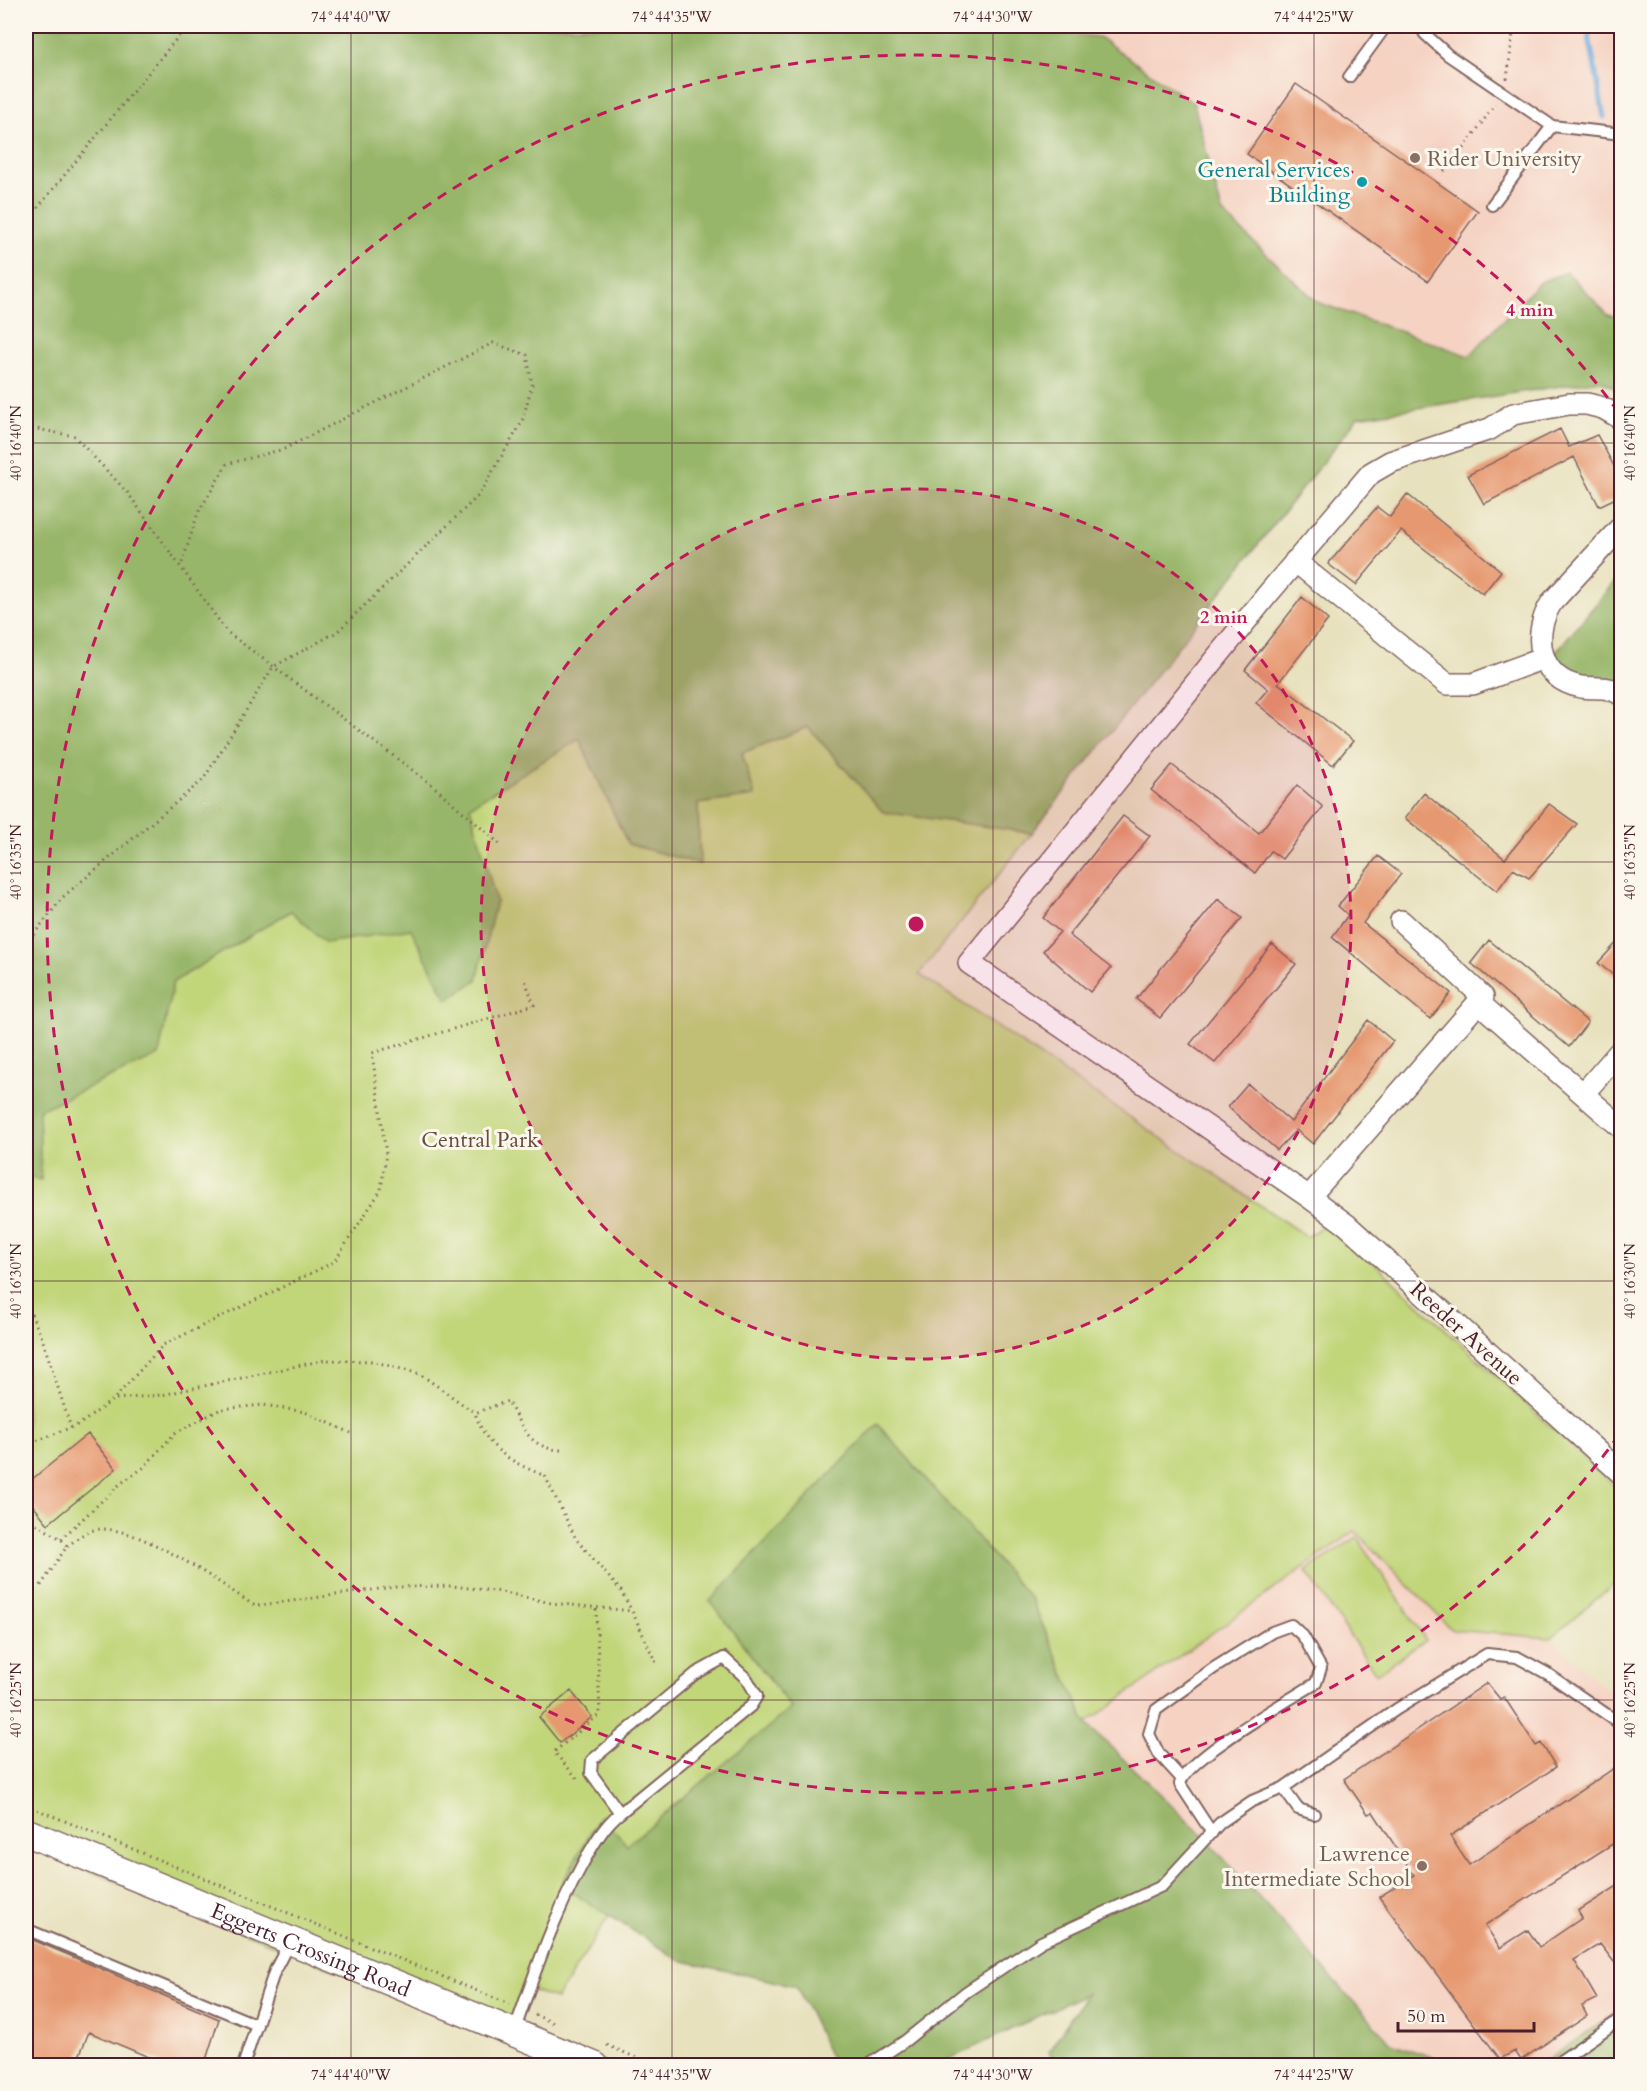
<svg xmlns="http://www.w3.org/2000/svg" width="1647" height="2091" font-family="Cardo,serif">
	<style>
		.built { fill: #f5d2c2 }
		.green { fill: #c1d579; stroke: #867a52; stroke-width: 1.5 }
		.forest { fill: #98b669; stroke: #716a4a; stroke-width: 1.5 }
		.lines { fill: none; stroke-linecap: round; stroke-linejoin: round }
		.stream { stroke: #6aa7db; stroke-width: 5 }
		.building { fill: #e6986f }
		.service-casing { stroke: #81635e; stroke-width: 14 }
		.minor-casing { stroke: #81635e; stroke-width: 24 }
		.tertiary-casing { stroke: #81635e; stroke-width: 30 }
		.path { stroke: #81635e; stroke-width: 3; stroke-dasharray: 1.5 4.5; stroke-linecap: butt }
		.service { stroke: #fff; stroke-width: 10 }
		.minor { stroke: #fff; stroke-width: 21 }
		.tertiary { stroke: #fff; stroke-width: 27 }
		.ticks { fill: none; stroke: #4a1f2b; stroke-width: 1.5; stroke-opacity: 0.45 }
		.ring { fill: none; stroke: #c2185b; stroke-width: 3; stroke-dasharray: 10 8 }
		.education-dot { fill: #8d6e63; stroke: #fbf7ec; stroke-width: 2 }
		.culture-dot { fill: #0f9aa8; stroke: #fbf7ec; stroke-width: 2 }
		.labels { text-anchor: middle; stroke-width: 6; stroke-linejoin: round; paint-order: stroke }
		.education-label { font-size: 22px; fill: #785e54; stroke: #fbf7ec; text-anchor: start }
		.culture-label { font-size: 22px; fill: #0d838f; stroke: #fbf7ec; text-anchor: end }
		.park-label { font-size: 22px; fill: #684c3e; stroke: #fbf7ec }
		.street-label { font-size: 22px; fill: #4a1f2b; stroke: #fbf7ec }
		.centre { fill: #c2185b; stroke: #fbf7ec; stroke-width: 3 }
		.ring-label { font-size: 18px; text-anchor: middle; font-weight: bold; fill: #c2185b; stroke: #fbf7ec; stroke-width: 6; stroke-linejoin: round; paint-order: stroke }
		.neatline { fill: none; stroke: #4a1f2b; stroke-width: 2 }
		.ticks-label { font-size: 15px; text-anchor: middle; fill: #4a1f2b }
	</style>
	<rect width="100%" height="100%" fill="#fbf7ec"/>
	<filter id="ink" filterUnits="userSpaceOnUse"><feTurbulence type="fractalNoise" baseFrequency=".0167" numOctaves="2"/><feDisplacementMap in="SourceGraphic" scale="12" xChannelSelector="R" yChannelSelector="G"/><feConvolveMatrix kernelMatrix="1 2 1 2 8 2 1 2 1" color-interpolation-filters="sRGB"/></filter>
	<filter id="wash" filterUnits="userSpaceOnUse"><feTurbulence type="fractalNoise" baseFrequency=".008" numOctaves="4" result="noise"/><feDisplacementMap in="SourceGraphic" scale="24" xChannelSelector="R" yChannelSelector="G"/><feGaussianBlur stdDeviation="1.35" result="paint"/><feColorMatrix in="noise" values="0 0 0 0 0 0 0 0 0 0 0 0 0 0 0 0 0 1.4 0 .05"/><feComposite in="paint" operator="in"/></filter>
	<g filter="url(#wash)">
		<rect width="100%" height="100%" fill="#e8e1be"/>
		<path class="built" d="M988,26H1621V318L1608,315L1540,282L1469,357L1317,302L1222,212L1194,104L1099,37Z
			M1356,1526L1452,1630L1551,1638L1621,1702V2009L1540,2065H1455L1391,2043L1086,1723Z"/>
		<path class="green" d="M26,292L1013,831L1032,833L919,974L1307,1237L1329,1221L1621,1492V1578L1551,1638L1452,1630L1355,1531L1086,1723L1031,1599L806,1705L644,1861L556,1999L523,1987L504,2038L26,1845Z
			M1357,1537L1426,1640L1376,1674L1306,1571Z"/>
		<path class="forest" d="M26,26H988L1099,37L1194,104L1222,212L1317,302L1469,356L1540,282L1567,272L1608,315L1621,318V391L1600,380L1358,417L1032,833L883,812L808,727L742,753L755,796L698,804L700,864L628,844L579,739L470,806L496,901L477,980L447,1000L411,929L326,943L291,911L173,982L159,1055L39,1110L41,1180L26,1177Z
			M1621,574V707L1544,666Z
			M878,1424L1031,1599L1086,1723L1206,1839L1391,2043L1455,2065H1054L1049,2051L1087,1993L947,2060L944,2065H834L796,1986L679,1960L561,1885L600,1816L627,1845L791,1708L710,1601Z
			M1621,2009V2065H1540Z"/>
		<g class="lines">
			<path class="stream" d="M1587,26L1604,117
				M1617,154L1622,173"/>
		</g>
		<g id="blocks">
			<path class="building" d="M1296,84L1478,211L1428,281L1247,154Z
				M1560,429L1569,447L1597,435L1622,481V495L1599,506L1574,457L1484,504L1468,475Z
				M1407,494L1501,571L1483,594L1401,531L1356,585L1328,564L1377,507L1390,517Z
				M1302,597L1328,620L1278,683L1353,741L1333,765L1256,703L1268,689L1245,670Z
				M1172,765L1259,833L1297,785L1323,807L1282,859L1271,851L1255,873L1151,790Z
				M1424,793L1505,859L1549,804L1577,824L1529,878L1513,869L1497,891L1405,818Z
				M1123,816L1150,836L1069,935L1111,968L1090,992L1043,951L1060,932L1043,918Z
				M1378,856L1401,874L1363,923L1451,993L1430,1019L1332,937L1348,915L1338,906Z
				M1218,899L1242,918L1160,1018L1136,999Z
				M1622,937V982L1598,963Z
				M1489,940L1588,1022L1569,1047L1471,963Z
				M1272,944L1296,964L1215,1063L1190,1044Z
				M1368,1020L1393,1041L1313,1144L1296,1130L1277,1150L1228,1107L1248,1084L1291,1122Z
				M88,1434L116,1469L48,1524L26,1497V1484Z
				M1487,1683L1500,1699L1504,1697L1536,1746L1541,1743L1556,1767L1450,1836L1469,1865L1622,1763V1838L1485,1925L1500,1948L1528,1930L1539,1947L1582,1918L1578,1911L1622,1883V1972L1600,1944L1574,1960L1597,1999L1582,2006L1587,2016L1521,2060L1515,2051L1500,2059L1379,1897L1414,1875L1373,1812L1368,1814L1344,1779Z
				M571,1691L592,1717L560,1743L539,1717Z
				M26,1937L219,2019L204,2066H170L89,2032L75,2066H26Z"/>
		</g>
	</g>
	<g filter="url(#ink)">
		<use href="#blocks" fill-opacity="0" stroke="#81635e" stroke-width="1.5"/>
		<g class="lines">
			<defs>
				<path id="service" d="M1420,26L1425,34L1448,55L1552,126L1622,134
					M1349,77L1386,26
					M1492,205L1552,126
					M1181,1778L1159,1754L1149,1734L1156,1710L1214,1668L1272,1632L1291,1625L1303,1636L1321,1668L1316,1683C1291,1699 1185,1759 1180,1784L1212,1833
					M1283,1788L1397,1709L1487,1654L1517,1657L1548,1674L1622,1725
					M26,1929L257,2025
					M514,2032C534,1975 553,1918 582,1865C592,1847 604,1825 620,1813L751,1706L757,1696L747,1679L724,1658L695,1674L592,1760L591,1773L620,1813
					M243,2066L275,1970L290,1941
					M867,2066L905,2041L966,1992L1041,1942L1162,1886L1220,1823L1252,1801L1283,1788L1298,1809L1314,1814
					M1553,2066L1622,2018"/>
				<path id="minor" d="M1622,526L1552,602C1531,634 1538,679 1581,687C1597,689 1608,685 1622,695
					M1295,561L1447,684H1473L1544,658
					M1401,921L1483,997L1309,1197L969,963L1267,595L1371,473L1390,462L1490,429L1513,414L1569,404H1587L1603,408L1622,419
					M1478,1002L1622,1128
					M1583,1094L1622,1049
					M1309,1197L1347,1225L1622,1474"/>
				<g id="tertiary">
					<path id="s1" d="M26,1832L595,2066"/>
				</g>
			</defs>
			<use href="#service" class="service-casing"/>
			<use href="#minor" class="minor-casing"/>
			<use href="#tertiary" class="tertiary-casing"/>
			<path class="path" d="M1507,79L1514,26
				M1444,171L1460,154L1495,104
				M26,222L187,26
				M26,427L74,436L128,493L227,632L431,784L502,846
				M26,944L64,896L203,780L273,667L337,632L478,496L522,422L532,385L527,355L493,343L284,449L227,464L198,513L181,566
				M26,1303L42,1338L71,1428
				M116,1399L162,1395L325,1360L372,1361L420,1374L475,1413
				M26,1445L80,1424L114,1399L163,1345L334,1262L381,1190L386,1154L372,1053L534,1005L524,977
				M561,1450C530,1449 521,1426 508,1401L475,1413C487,1450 511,1462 545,1476L576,1539L621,1591L632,1611
				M26,1518L61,1539L67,1546L40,1587
				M61,1539L120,1484L143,1468L175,1433L221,1409L263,1405L305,1412L351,1433
				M67,1546C74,1542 82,1533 90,1531C130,1517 221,1584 255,1606L394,1587L452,1586L502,1592L551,1603L632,1611L657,1665
				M577,1778L554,1752L600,1714L596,1608
				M26,1805L509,2004
				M535,2015L556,2024
				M607,2045L655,2066"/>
			<use href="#service" class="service"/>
			<use href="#minor" class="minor"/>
			<use href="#tertiary" class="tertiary"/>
		</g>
	</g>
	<path class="ticks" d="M30,26V2066M351,26V2066M672,26V2066M993,26V2066M1314,26V2066M26,443H1622M26,862H1622M26,1281H1622M26,1700H1622"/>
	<circle cx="916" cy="924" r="435" fill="#c2185b" fill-opacity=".12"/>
	<g class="ring">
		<circle cx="916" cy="924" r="435"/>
		<path d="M1619 1435A869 869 0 1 1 1619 413"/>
	</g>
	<g class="education-dot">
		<circle cx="1415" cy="158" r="6"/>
		<circle cx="1422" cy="1866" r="6"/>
	</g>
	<circle class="culture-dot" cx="1362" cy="182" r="6"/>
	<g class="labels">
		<g class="education-label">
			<text x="1427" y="166">Rider University</text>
			<text x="1410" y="1861" text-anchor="end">Lawrence<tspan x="1410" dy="25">Intermediate School</tspan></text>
		</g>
		<g class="culture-label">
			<text x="1350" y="177">General Services<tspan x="1350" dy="25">Building</tspan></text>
		</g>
		<g class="park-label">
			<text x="480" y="1147">Central Park</text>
		</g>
		<g class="street-label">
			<text transform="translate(1467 1333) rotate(42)" y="8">Reeder Avenue</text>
			<text dy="8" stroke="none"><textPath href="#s1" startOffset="308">Eggerts Crossing Road</textPath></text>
		</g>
	</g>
	<circle cx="916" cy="924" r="9" class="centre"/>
	<g class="ring-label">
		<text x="1530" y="316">4 min</text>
		<text x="1224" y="623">2 min</text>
	</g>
	<rect width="1647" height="2091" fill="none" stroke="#fbf7ec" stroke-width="66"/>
	<path d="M1398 2022v9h136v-9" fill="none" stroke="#4a1f2b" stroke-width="3"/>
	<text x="1407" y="2022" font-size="18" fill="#4a1f2b" stroke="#fbf7ec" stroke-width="4.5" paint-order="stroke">50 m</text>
	<rect x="33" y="33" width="1581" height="2025" class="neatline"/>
	<g class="ticks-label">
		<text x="351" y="22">74°44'40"W</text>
		<text x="672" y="22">74°44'35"W</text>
		<text x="993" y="22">74°44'30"W</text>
		<text x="1314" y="22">74°44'25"W</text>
		<text transform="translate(16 443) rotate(-90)" y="5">40°16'40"N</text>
		<text transform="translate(1630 443) rotate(-90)" y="5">40°16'40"N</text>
		<text transform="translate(16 862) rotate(-90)" y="5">40°16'35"N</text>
		<text transform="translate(1630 862) rotate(-90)" y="5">40°16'35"N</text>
		<text transform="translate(16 1281) rotate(-90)" y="5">40°16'30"N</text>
		<text transform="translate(1630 1281) rotate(-90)" y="5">40°16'30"N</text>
		<text transform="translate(16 1700) rotate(-90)" y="5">40°16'25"N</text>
		<text transform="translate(1630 1700) rotate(-90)" y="5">40°16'25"N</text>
		<text x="351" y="2080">74°44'40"W</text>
		<text x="672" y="2080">74°44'35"W</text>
		<text x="993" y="2080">74°44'30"W</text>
		<text x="1314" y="2080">74°44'25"W</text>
	</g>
</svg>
